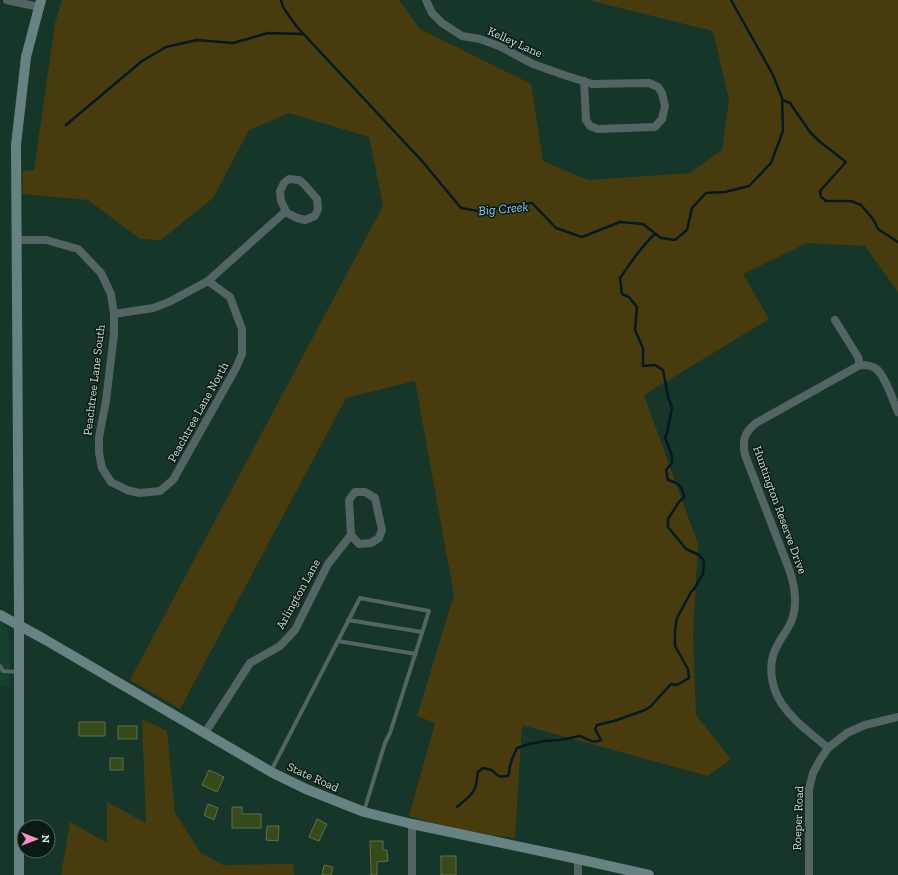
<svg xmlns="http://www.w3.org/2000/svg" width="898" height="875" font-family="'Zilla Slab',serif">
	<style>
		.built { fill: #16412f }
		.green { fill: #483c0f }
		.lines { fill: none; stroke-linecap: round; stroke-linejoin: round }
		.stream { stroke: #061923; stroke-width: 2.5 }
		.building { fill: #364b17; stroke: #616f52 }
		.lane { stroke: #536465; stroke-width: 4 }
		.street { stroke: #536465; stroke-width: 8 }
		.secondary { stroke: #668283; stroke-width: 10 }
		.labels { text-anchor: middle; stroke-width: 3; stroke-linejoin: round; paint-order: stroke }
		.street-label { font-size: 12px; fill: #cddfd6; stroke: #0c1a14 }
		.water-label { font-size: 13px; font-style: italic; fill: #88cdf4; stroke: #0c1a14 }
	</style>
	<rect width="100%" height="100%" fill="#153628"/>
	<path class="built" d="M0,621L3,623L8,629L10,663L9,686H0Z"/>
	<path class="green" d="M62,0H399L420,29L531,84L543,161L588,180L690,173L722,150L729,100L713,31L588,0H898V292L865,246L807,243L743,274L769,319L644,395L698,544L693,633L696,715L731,759L708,776L522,725L515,838L460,831L409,816L435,723L417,716L454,595L415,381L346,398L180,709L130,680L383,206L369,137L289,113L249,130L213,198L161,240L140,239L88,200L22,194L23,171L34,170L55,23Z
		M142,719L167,731L175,813L201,853L223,865L293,864L294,875H61L70,822L107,843V802L146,823Z"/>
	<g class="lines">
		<path class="stream" d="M281,0L283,7L297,27L422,161L461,208L484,212L511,205L532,203L556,228L582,237L620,222L643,224L661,238L675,240L687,230L692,208L706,193L725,192L749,186L771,163L783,131L782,98L773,75L731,0
			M782,100L790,103L810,132L819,141L846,162L820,191L821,197L826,201H851L861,205L873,219L878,229L898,242
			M66,125L142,61L166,47L197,40L233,43L268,33L303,34
			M457,807C464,801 474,794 476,785C477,781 477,776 478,772L483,768L492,770C498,777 500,777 508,776C510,772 509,767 511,763C512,758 515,753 517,748L529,744L545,741L561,740L580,736C587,739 593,744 601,740L595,729L597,725L614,721L645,710L651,706L671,684L677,685L689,678L688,669L675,646V631L677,618L691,592L694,589L703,574L704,561L699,555L686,549L668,527V519L679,502L684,497C682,486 679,483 668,480L666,470L672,463V456L665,437L667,433L672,408L668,396L663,370L655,365L643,366V348L635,330L637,307L629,297L622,294L620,278C630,264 642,245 655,234"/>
	</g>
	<path class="building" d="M79,722H105V736H79Z
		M118,726H137V739H118Z
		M110,758H123V770H110Z
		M209,770L224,777L217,792L202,785Z
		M208,804L218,808L214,820L204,815Z
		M232,807H242V814H261V828H232Z
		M317,819L327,824L319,841L309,837Z
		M267,826H279L278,841L266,840Z
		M370,841H383V850H387L388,861L377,862V875H371Z
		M441,856H456V875H441Z
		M324,865L333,867L331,875H322Z"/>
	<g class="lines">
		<path class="lane" d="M348,620L422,632
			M338,641L416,654
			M0,666L3,671L19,672
			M271,771L360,598L429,611L390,733L385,743L364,811"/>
		<path class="street" d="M7,0L39,7
			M426,0L432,13L442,23L462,36L480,39L499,46L533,64L564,75L592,84L649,83L658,87L662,93L665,106L662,119L655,127L598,129L590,126L586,120L584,81
			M289,179L299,180L304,184L317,199L318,209L315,216L305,220L297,218L287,213L281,201L280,191L284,183Z
			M17,240H46L78,249L101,273L111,294L114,314V334L106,401L99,437V453L102,468L111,482L127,490L139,493L160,491L173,480L236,368L242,354V329L230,297L208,281
			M114,314L153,308L169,302L208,281L286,211
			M835,320L858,357L860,365C865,365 871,365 875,368C885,374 893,401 898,412
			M355,492H365L375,498L382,530L379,538L371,543L359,544L351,535L349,500Z
			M205,733L250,663L280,646L295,630L328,564L351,535
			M828,748C812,734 794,722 782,704C771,688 767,664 777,646C781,638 787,631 791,622C798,605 795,586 789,569L745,455C742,440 744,433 756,423L860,365
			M412,824V875
			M578,859V875
			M809,875V789L813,773L820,760L828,748L847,733L865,725L898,717"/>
		<path class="secondary" d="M0,615L44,639L273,773L306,789L364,812L412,824L578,859L649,875
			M19,875V610L16,145L26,57L41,0"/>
	</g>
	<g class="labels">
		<g class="street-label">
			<text transform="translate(515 42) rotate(24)" y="4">Kelley Lane</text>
			<text transform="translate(94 380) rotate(-83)" y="4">Peachtree Lane South</text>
			<text transform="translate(198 412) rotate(-61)" y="4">Peachtree Lane North</text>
			<text transform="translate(780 510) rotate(70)" y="4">Huntington Reserve Drive</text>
			<text transform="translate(298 594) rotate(-61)" y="4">Arlington Lane</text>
			<text transform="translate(313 777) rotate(24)" y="4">State Road</text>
			<text transform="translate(798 818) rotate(-88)" y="4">Roeper Road</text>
		</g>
		<g class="water-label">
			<text transform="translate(503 208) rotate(-5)" y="5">Big Creek</text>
		</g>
	</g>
	<g transform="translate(36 839) rotate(90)"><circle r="19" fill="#0c1a14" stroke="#596962"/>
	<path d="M0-3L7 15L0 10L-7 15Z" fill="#fa8fc6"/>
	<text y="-6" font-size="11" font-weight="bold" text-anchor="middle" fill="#cddfd6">N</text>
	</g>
</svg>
